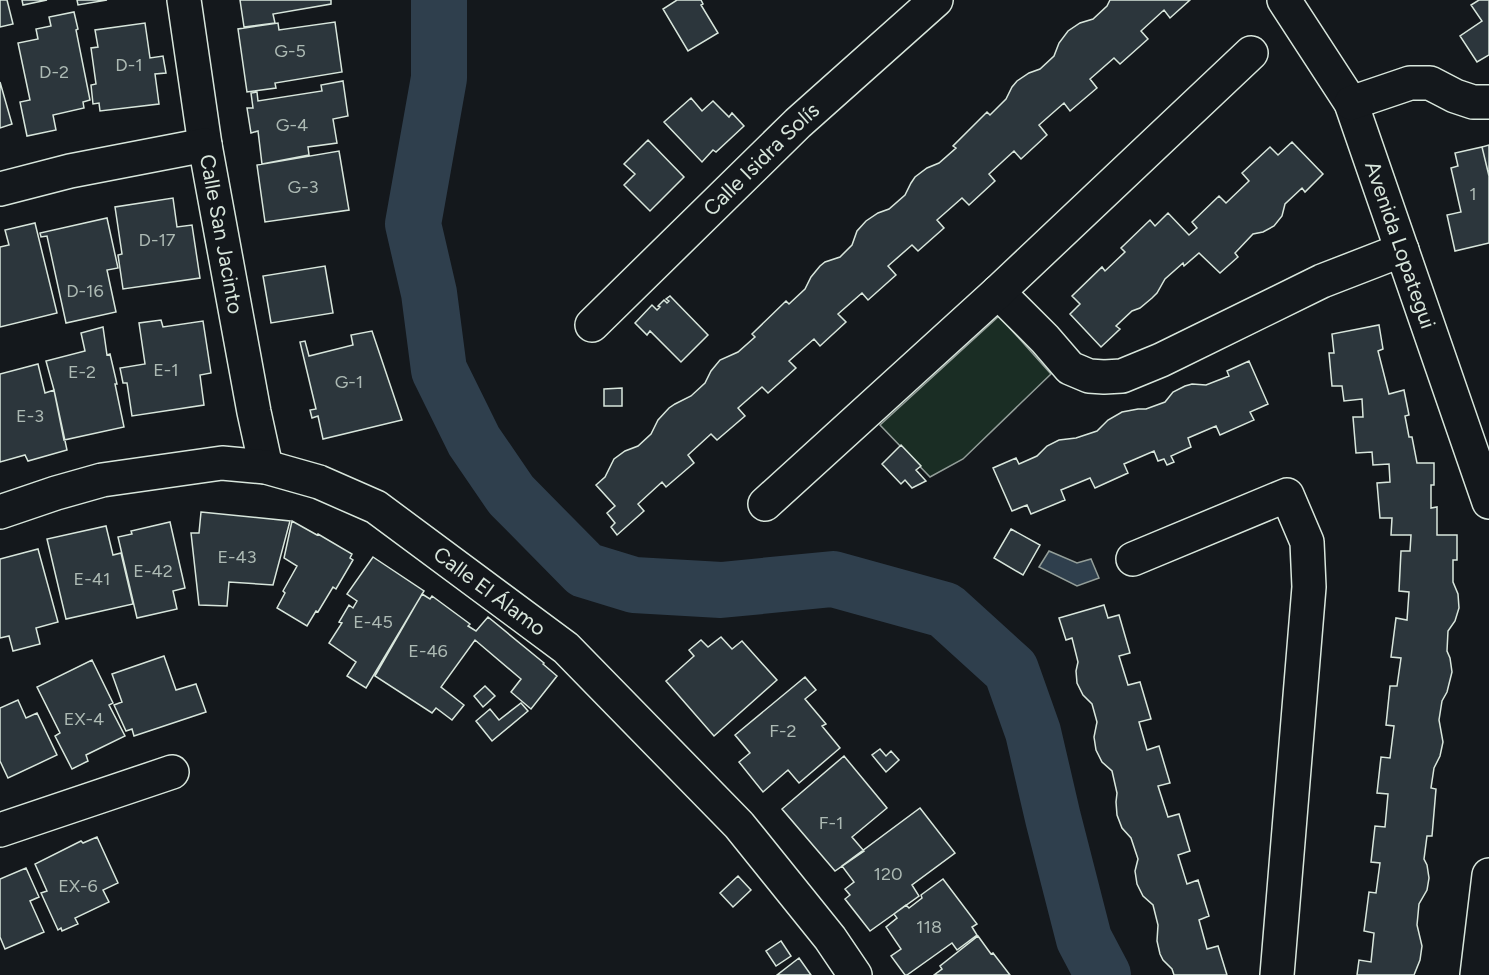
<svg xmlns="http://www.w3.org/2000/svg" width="1489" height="975" font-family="Figtree,sans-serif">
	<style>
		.green { fill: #1a2d24; stroke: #939e99; stroke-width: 1.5 }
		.water { fill: #2f3f4d; stroke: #939e99; stroke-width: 1.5 }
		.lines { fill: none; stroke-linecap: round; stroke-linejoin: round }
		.river { stroke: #2f3f4d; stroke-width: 56 }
		.building { fill: #2c363c; stroke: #d8e6dc; stroke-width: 1.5 }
		.minor-casing { stroke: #d8e6dc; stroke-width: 36 }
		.minor { stroke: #14181c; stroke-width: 33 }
		.labels { text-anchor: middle; stroke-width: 4.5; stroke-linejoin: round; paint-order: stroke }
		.number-label { font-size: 18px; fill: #adbab4 }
		.street-label { font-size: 21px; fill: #d8e6dc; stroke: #14181c }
	</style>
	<rect width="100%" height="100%" fill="#14181c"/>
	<path class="green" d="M999,316L1051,374L963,459L930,477L880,425Z"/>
	<path class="water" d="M1049,551L1077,563L1091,559L1099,578L1077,586L1039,567Z"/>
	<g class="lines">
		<path class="river" d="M439,0V78L413,224L429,293L439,370L474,441L511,495L585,570L634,585L721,590L833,579L945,610L1011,670L1033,732L1053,818L1084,939L1103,975"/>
	</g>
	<path class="building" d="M0,0H7L13,24L0,27Z
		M22,0H47L23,5Z
		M77,0H107L78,5Z
		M240,0H331V4L273,14L275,23L244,27Z
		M677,0H701L703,4L701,5L718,33L688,51L663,9Z
		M1110,0H1190L1170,18L1164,10L1141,31L1148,39L1120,64L1114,58L1090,79L1097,88L1070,111L1064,103L1039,125L1047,135L1021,159L1014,151L989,174L995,181L969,205L962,198L937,220L944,228L918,251L912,245L888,266L896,275L868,300L862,293L838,314L846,322L820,346L814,339L789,361L796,368L768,393L762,387L738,408L745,416L717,440L711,434L688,455L694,463L666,487L662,482L638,504L644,511L617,535L611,527L615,523L607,513L615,506L596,485L605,477L614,459L625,451L638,446L651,434L658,420L669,408L675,404L691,396L705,383L711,371L720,360L738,352L755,337L752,334L786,301L789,304L805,289L811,277L820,266L825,262L840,257L852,245L857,231L866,221L878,213L889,209L905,195L911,183L915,177L927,168L939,163L956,148L953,146L987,112L990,115L1006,99L1012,87L1017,81L1029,73L1040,69L1054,56L1059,43L1068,31L1080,23L1093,19L1107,6Z
		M1479,0H1489V55L1477,62L1460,36L1482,21L1471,5Z
		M74,12L78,29L76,30L90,100L83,102L84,108L53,115L56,130L27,136L20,102L30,100L18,43L38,39L36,29L51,26L49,17Z
		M335,22L342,72L275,83L276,88L247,92L238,29L278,23L279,30Z
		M145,23L150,58L163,56L166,73L155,74L159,104L100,111L99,103L93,104L91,85L96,84L91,48L98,47L95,30Z
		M343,81L348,116L333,119L337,143L308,147L309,155L262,164L258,131L251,133L247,108H253L251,93L257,92L258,101L322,91L321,85Z
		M0,82L12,124L0,128Z
		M691,98L702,111L713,101L729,117L732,113L744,126L716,152L713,150L702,162L664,122Z
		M648,140L684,177L650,211L624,185L635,174L624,164Z
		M1292,142L1323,174L1305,192L1302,188L1285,204L1282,216L1274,226L1263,232L1253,234L1235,253L1238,257L1220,273L1199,253L1184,266L1183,263L1165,279L1157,293L1152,298L1140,308L1132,311L1116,326L1120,329L1101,347L1070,314L1080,304L1072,296L1102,267L1105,271L1125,252L1121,248L1150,220L1155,226L1168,213L1189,235L1197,228L1192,222L1219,196L1226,203L1249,181L1242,173L1270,147L1278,155Z
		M1489,145V176L1482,147Z
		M1482,147L1489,176V243L1455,251L1447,215L1461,212L1451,168L1458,166L1455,153Z
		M339,151L349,210L265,222L257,165Z
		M173,198L177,227L192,225L200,278L123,289L118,255L122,254L115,207Z
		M107,218L118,268L107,270L116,312L66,323L47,236L41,237L40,233Z
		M35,223L57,313L0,327V247L9,245L5,230Z
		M325,266L333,313L271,323L263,276Z
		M670,296L708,335L681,362L650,331L647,335L635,323L652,305L657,310L660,307L658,306L664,300L667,303L669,301L666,299Z
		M161,320L163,327L203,321L211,373L200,375L204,405L132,416L127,383H123L120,368L145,364L139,323Z
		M1379,325L1383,349L1378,351L1389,394L1404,390L1409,415L1405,416L1409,437H1412L1417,463H1434V485H1431V508L1437,507V535H1457V560H1453V582L1458,594L1459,608L1455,621L1448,631L1447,651L1450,658L1452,672L1447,692L1442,701L1439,720L1443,742L1440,756L1434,768L1431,788L1436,789L1432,836H1427L1424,859L1427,865L1429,878L1427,890L1419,904L1417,925L1422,946L1420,960L1414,975H1357L1359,960L1371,962L1374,933L1364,931L1369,892L1376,893L1380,863L1371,862L1375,826L1385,827L1388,794L1377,793L1381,757L1390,758L1394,726L1386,725L1390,686H1397L1401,658L1391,657L1396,618L1407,620L1409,592L1399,591L1401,551H1410L1411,535H1391L1392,518H1380L1377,483L1390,482L1389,464L1373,465L1372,452L1356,453L1353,417H1363L1362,399L1344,401L1342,386H1332L1329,353H1334L1332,334Z
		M103,327L107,355L110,354L117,384H115L124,427L64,440L54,390L46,361L85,351L81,333Z
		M372,331L402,420L323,439L318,416L312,418L310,410L316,409L300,342L305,341L309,356L353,345L351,335Z
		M1249,361L1268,404L1250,412L1254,420L1220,435L1216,426L1188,438L1191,447L1171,456L1174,462L1167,465L1164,459L1158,461L1154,451L1124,464L1128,473L1095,488L1090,478L1061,490L1065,500L1031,514L1027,505L1012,511L993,468L1016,458L1019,464L1037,456L1047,446L1059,440L1076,438L1097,431L1108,420L1122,412L1138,409H1146L1165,402L1173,392L1185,386L1192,384L1206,385L1229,376L1227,371Z
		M38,364L45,393L54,390L67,450L28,461L25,455L0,462V374Z
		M622,388V406H604V389Z
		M901,445L921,466L916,470L926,481L912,488L905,480L901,484L882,464Z
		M201,512L290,521L273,585L229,582L227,606L199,605L191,533H199Z
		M292,521L317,535L318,534L352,554L350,558L353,560L336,589L333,587L318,612L316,611L307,626L277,608L285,593L283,591L297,566L284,558Z
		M170,522L185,588L173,591L177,609L137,618L118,537L132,534L131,531Z
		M106,526L113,555L121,553L133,604L66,619L47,539Z
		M1011,529L1040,545L1023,575L994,558Z
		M38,549L58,622L36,628L40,644L13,651L9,636L0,638V559Z
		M373,557L424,591L366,688L347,676L356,662L329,643L342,623L339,622L349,605L353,608L357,601L347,594Z
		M422,594L430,599L432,596L470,624L468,626L476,631L488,617L544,663L543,664L557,676L531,709L511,692L521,679L475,640L441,687L464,705L452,720L436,708L432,713L375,676Z
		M1104,605L1108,618L1119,615L1130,653L1119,656L1128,685L1140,682L1151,719L1139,722L1147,750L1159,746L1170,783L1158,786L1168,817L1179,814L1190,851L1178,855L1187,884L1198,880L1209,916L1199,920L1207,949L1218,946L1227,975H1174L1172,969L1163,960L1160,954L1157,941L1158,925L1153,905L1143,896L1137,884L1135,871L1138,859L1131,838L1122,828L1117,815L1116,802L1117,793L1112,771L1102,762L1096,750L1094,737L1097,722L1092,704L1083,695L1077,683L1076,671L1078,662L1072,638L1066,640L1059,618Z
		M721,637L732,649L742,641L777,680L714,736L666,681L694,656L689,650L701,640L708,647Z
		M164,656L176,690L196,684L206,712L134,736L132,729L126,731L114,705L122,702L112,674Z
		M92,660L113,703L109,705L125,736L86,755L88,761L72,769L55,736L60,733L37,687Z
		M805,677L816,690L805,699L826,724L822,726L840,748L799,783L788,770L763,792L739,762L750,753L735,735Z
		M485,686L495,696L483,707L474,696Z
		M18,700L26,718L37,713L57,755L8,778L0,761V708Z
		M521,703L528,711L492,741L476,721L490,709L499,720Z
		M880,749L886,756L891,751L899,760L886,772L872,755Z
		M844,756L887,808L852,837L864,851L835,871L782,809Z
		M920,808L955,853L912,885L919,896L870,931L845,899L850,895L845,889L854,882L842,866Z
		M97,837L118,883L103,890L109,902L75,918L78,924L62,931L61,928L58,930L41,893L47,891L35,864L81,841L83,843Z
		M26,868L39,897L30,901L44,932L5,949L0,937V879Z
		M738,876L751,890L733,907L720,893Z
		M943,879L977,924L972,927L977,935L957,950L952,943L907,975H905L891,956L901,949L886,927L897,918L894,914L906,905L909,908L922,898L921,895Z
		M978,936L991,954L993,953L1010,975H934L942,969L940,966Z
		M781,941L791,956L776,966L766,951Z
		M799,958L811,975H777Z"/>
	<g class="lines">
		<defs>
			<g id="minor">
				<path id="s1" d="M184,0L205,145L254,412L266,467"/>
				<path id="s2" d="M1284,0L1351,103L1489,502"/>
				<path d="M1351,103L1410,83H1430L1455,96L1473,102H1489"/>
				<path d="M0,189L70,171L205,145"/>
				<path d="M998,292L1045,339L1070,368L1089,376L1104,377L1122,376L1161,360L1322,281L1402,250"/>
				<path id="s3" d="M592,325L798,123L936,0"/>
				<path d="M765,504L998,292L1251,53"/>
				<path id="s4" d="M0,512L56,493L102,480L222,463L266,467L319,482L376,507L566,648L739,825L830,938L855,975"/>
				<path d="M1133,559L1287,495L1307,542L1309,587L1277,975"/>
				<path d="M0,830L172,772"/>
				<path d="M1477,975L1489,875"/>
			</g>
		</defs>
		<use href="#minor" class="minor-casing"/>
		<use href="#minor" class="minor"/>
	</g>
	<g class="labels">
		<g class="number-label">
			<text x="290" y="57">G-5</text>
			<text x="129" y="71">D-1</text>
			<text x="54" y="78">D-2</text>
			<text x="292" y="131">G-4</text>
			<text x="303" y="193">G-3</text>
			<text x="1473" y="200">1</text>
			<text x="157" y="246">D-17</text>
			<text x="85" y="297">D-16</text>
			<text x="166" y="376">E-1</text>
			<text x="82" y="378">E-2</text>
			<text x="349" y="388">G-1</text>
			<text x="30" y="422">E-3</text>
			<text x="237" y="563">E-43</text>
			<text x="153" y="577">E-42</text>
			<text x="92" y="585">E-41</text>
			<text x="373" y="628">E-45</text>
			<text x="428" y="657">E-46</text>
			<text x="84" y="725">EX-4</text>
			<text x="783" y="737">F-2</text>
			<text x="831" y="829">F-1</text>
			<text x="888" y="880">120</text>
			<text x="78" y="892">EX-6</text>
			<text x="929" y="933">118</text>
		</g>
		<g class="street-label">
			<text dy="7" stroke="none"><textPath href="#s3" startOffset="237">Calle Isidra Solís</textPath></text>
			<text dy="7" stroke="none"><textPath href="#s1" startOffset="237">Calle San Jacinto</textPath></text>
			<text dy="7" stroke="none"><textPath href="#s2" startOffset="273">Avenida Lopategui</textPath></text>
			<text dy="7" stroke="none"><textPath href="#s4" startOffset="531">Calle El Álamo</textPath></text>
		</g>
	</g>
</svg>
